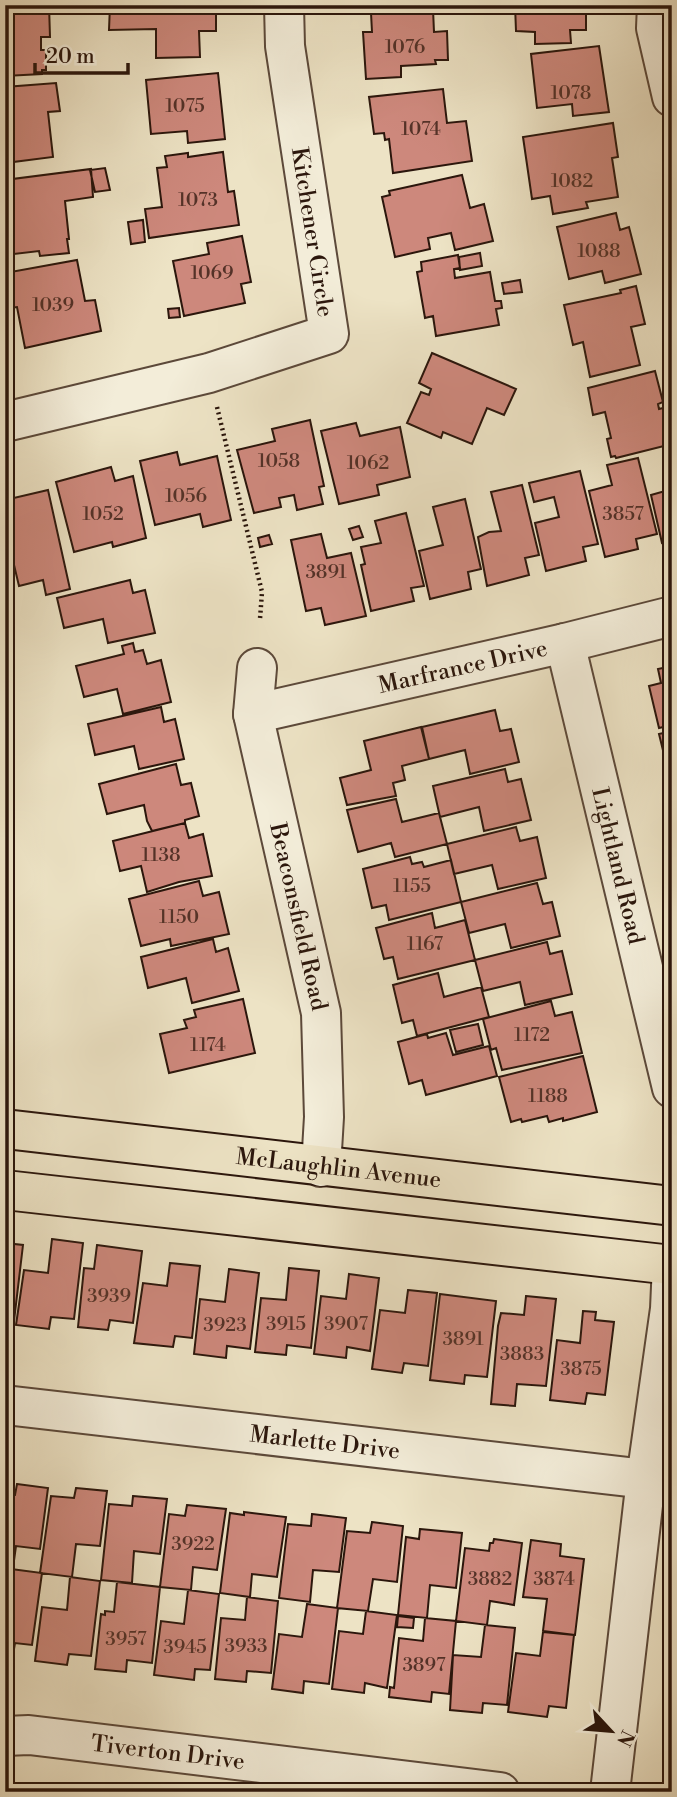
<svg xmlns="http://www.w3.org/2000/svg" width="677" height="1797" font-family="'Libre Bodoni',serif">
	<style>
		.building { fill: #cd887c; stroke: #2b160c; stroke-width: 2 }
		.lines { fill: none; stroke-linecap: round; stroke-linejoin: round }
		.minor-casing { stroke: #5c493a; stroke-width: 42 }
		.major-casing { stroke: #2b160c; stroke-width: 42 }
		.path { stroke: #2b160c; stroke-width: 4.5; stroke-dasharray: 2 3.5; stroke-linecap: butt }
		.minor { stroke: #f3edd9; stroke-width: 38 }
		.major { stroke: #ede3c5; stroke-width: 38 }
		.labels { text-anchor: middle; stroke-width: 6; stroke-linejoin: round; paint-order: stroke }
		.number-label { font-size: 19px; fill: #543228 }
		.street-label { font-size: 23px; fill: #2b160c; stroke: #f3edd9 }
	</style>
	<rect width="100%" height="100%" fill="#ede3c5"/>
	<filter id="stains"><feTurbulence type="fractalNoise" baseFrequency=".00286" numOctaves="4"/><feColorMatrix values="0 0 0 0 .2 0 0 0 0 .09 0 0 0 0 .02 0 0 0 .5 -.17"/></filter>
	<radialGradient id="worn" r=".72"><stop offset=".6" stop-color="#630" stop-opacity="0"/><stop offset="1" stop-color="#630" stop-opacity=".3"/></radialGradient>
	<path class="building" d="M5,5H49L50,37H41V50H46V70H42V74L5,76Z
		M110,5H216V31H199L200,57L156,58V29L109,30Z
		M515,5H596V11L586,12V30H570L571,43L535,44V32L516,31Z
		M433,9L434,32L447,31L448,60H435L436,64L401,66V77L366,79L363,32H372L371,13Z
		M599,46L609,112L573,116L572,104L537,108L531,54Z
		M218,73L225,139L188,143L187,131L151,134L146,80Z
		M56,83L60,111L48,112L53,157L5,163V87Z
		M443,89L447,123L466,121L472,161L393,173L389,139L385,140L384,133L374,134L369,97Z
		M613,123L618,157L612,158L618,197L586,202L588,208L553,214L550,196L532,199L523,137Z
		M223,152L228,192L234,191L239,225L149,238L145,209L162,207L157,168L167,167L165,156L188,153V157Z
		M105,168L110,190L95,192L90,170Z
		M91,169L93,197L65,201L69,239H67L69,253L40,256L39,251L5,255V180Z
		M462,175L470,208L484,204L493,241L455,250L451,233L428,238L430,249L395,257L382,197L390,195L389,191Z
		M616,213L620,230L629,227L641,274L605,283L602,271L569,279L557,227Z
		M143,220L145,242L131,244L128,222Z
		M242,236L251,282L241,284L245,303L184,316L173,261L209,254L207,243Z
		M480,253L482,266L460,270L459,257Z
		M458,255L460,268L454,269L455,278L490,272L495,301H501L502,308L496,309L499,325L436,336L433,316L425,318L417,272L422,271L421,262Z
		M77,260L85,301L95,300L101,331L25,348L17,307L10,308L5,273Z
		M520,280L522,292L504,294L502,283Z
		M636,286L645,324L631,327L640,365L590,377L583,342L573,345L564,305L621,293L620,290Z
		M179,308L180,317L169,318L168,309Z
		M432,353L516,389L504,415L487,408L472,444L443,432L441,438L407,423L421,392L429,395L431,389L419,383Z
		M655,371L663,402L658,404L659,409L671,406L672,407V444L616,458L615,456L611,457L607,439L611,438L605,412L593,415L588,388Z
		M310,420L324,486L319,487L323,504L297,510L294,495L279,498L281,507L254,513L237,450L275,441L272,429Z
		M356,423L360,436L400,427L410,477L377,485L379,495L339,504L321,431Z
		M672,450V478L665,451Z
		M177,452L180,465L217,456L231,520L203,527L200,514L155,525L140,461Z
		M638,458L657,534L636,539L638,549L605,557L589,491L612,485L607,465Z
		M111,467L115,481L133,476L146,538L113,547L112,542L74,552L56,482Z
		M580,471L598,544L583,547L586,561L546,571L535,523L559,517L554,497L534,502L529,483Z
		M522,485L539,555L525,558L529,575L487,586L478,537L489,532L501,531L491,492Z
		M672,489V541L662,543L651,495Z
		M48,490L70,589L46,595L43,580L19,586L14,565L5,567V500Z
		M465,499L481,569L468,572L471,589L430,599L419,551L443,545L433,507Z
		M406,513L424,586L411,588L414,601L371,611L361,565L365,564L361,547L381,543L375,521Z
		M359,526L363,537L353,540L349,529Z
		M321,534L327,558L351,553L366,616L325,625L321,608L306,611L291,540Z
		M269,535L272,544L260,547L258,538Z
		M130,580L133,593L145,590L155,633L108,643L103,619L64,628L57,598Z
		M133,643L135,652L143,650L147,664L161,660L171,702L123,714L117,689L84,697L76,666L124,654L122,646Z
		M672,666V725L659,728L649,686L661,683L658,669Z
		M161,707L164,722L175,719L184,759L139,769L134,746L95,755L88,724Z
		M495,710L500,731L511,729L519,762L470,774L465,750L429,759L422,727Z
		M421,727L429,759L402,766L405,780L393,783L396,796L347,805L340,778L371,770L364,741Z
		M672,731V774L669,775L659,734Z
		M176,764L181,785L191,783L199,816L185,820V823L152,831L147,821L144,805L107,814L99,784Z
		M505,769L508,782L521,779L531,820L484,831L479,807L440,817L433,786Z
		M396,799L402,822L439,813L447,844L395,857L391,843L358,852L347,810Z
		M185,823L189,838L203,834L212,876L179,882L147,892L141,866L120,871L113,841Z
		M516,827L520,841L537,837L546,878L498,889L492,865L454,874L447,844Z
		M410,857L412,864L422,862L424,867L451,860L461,902L389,920L386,905L372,908L363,869Z
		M199,881L203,896L219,892L229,934L171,946L170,939L141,946L129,899Z
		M537,883L543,904L552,902L560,936L511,948L505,924L469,933L461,902Z
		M432,913L435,928L465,920L475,960L398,979L393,957L384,959L376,928Z
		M213,939L216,952L228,948L239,991L192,1003L186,978L148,988L141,957Z
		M547,942L550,954L562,951L572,994L525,1005L520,982L483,991L475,960Z
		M438,973L444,997L481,987L489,1017L417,1036L413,1020L402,1023L393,985Z
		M243,999L255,1053L169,1073L160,1034L187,1028L184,1020L196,1017L194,1010Z
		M551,1001L555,1016L572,1012L582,1053L502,1070L496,1048L491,1050L483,1019Z
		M478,1024L483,1045L456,1052L450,1030Z
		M446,1033L453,1055L489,1046L497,1076L426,1095L422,1080L409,1084L398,1042L427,1034L428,1038Z
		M583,1056L597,1112L563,1121V1118L549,1122L547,1116L522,1122L521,1119L511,1122L499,1077Z
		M52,1239L83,1243L74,1319L51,1317L49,1329L16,1325L24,1270L48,1273Z
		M5,1243L23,1245L14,1321L5,1320Z
		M97,1245L142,1251L133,1323L110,1320L108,1330L78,1327L84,1268L94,1269Z
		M170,1263L200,1266L192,1338L175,1336L173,1347L134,1343L143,1283L167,1286Z
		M289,1268L319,1271L311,1348L287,1345L286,1355L255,1352L261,1298L286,1300Z
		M229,1269L259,1273L250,1349L227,1346L226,1358L194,1354L200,1299L225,1302Z
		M349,1274L379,1278L370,1351L347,1347L346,1358L314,1354L321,1296L346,1299Z
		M408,1290L437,1293L428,1366L404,1363L402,1373L372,1369L380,1310L405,1313Z
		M440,1294L496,1301L487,1377L465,1375L464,1384L430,1380Z
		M526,1296L556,1299L546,1386L517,1384L515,1406L491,1404L498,1326L501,1313L524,1315Z
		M583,1311L596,1312L595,1320L614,1322L605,1395L587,1393L585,1404L550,1400L557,1340L580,1343Z
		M17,1484L48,1488L40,1549L16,1546L13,1568L5,1567V1494L15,1495Z
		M76,1488L107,1491L100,1546L76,1544L72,1577L40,1573L51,1496L74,1498Z
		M133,1496L167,1499L160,1554L134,1551L132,1583L101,1580L109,1504L132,1506Z
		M187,1505L226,1509L217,1570L193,1567L191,1590L160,1587L169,1514L185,1516Z
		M244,1512L286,1517L277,1577L252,1574L250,1597L220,1593L230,1513L244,1515Z
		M312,1514L346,1518L339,1572L313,1570L310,1602L279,1598L288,1524L311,1526Z
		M372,1522L403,1526L397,1582L373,1579L368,1611L337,1608L347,1531L370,1533Z
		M420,1529L462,1533L456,1588L430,1585L427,1618L398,1615L406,1537L419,1539Z
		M494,1539L522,1543L514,1605L490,1601L487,1625L456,1621L465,1548L489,1551L490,1543H493Z
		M531,1540L561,1544L560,1556L584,1559L575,1635L543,1631L547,1599L523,1597Z
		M11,1569L42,1573L32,1645L15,1643L13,1655L5,1654V1593L8,1594L9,1584H5V1572Z
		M70,1577L100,1581L91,1656L69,1654L67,1665L35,1661L42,1607L67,1610Z
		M117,1582L160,1587L152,1663L127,1660L126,1672L95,1669L101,1614L105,1615V1611L114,1612Z
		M188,1590L219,1594L210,1670L195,1669L194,1680L154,1675L161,1621L184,1624Z
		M247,1597L278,1601L271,1673L247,1671L246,1682L215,1679L221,1618L245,1620Z
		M307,1604L338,1608L329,1684L304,1681L303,1693L272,1689L279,1634L302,1637Z
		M366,1611L397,1615L387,1688L365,1683L364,1693L332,1689L339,1631L363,1634Z
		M398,1616L414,1618L413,1628L397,1627Z
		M425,1618L456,1621L449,1694L432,1692L431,1702L389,1697L390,1687L394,1688L399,1638L423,1641Z
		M485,1625L515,1628L507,1705L483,1703L482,1713L450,1710L453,1655L481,1657Z
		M543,1632L574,1635L566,1708L549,1706L547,1717L508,1712L516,1653L540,1656Z"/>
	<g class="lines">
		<defs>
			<g id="minor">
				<path d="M657,5L656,28L672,97"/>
				<path d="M5,422L209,373L329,334L285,46L284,5"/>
				<path id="s1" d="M565,643L672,1088"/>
				<path id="s2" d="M257,668L253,714L321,1013L324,1117L321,1167"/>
				<path id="s3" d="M253,714L565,643L672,616"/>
				<path id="s4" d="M5,1405L646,1479"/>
				<path id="s5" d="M5,1736L29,1735L500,1792"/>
				<path d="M610,1792L646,1479L670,1309L672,1264"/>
			</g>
			<g id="major">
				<path id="s6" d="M5,1129L672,1206"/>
				<path d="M5,1190L672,1265"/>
			</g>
		</defs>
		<use href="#minor" class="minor-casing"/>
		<use href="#major" class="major-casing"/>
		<path class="path" d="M217,407L262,592L260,619"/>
		<use href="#minor" class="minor"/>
		<use href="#major" class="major"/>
	</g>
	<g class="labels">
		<g class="number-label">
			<text x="405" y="53">1076</text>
			<text x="571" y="99">1078</text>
			<text x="185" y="112">1075</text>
			<text x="421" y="135">1074</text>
			<text x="572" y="187">1082</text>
			<text x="198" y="206">1073</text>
			<text x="599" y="257">1088</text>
			<text x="212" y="279">1069</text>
			<text x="53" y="311">1039</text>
			<text x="279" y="467">1058</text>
			<text x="368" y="469">1062</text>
			<text x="186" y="502">1056</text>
			<text x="103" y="520">1052</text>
			<text x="623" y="520">3857</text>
			<text x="326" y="578">3891</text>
			<text x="161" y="861">1138</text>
			<text x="412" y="892">1155</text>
			<text x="179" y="923">1150</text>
			<text x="425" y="950">1167</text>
			<text x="532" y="1041">1172</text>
			<text x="208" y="1051">1174</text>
			<text x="548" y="1102">1188</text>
			<text x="109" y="1302">3939</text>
			<text x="286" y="1330">3915</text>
			<text x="346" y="1330">3907</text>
			<text x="225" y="1331">3923</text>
			<text x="463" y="1345">3891</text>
			<text x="522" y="1360">3883</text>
			<text x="581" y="1375">3875</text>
			<text x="193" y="1550">3922</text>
			<text x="490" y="1585">3882</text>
			<text x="554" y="1585">3874</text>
			<text x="126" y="1645">3957</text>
			<text x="246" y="1652">3933</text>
			<text x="185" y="1653">3945</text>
			<text x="424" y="1671">3897</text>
		</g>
		<g class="street-label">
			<text transform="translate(313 232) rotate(81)" y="8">Kitchener Circle</text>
			<text dy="8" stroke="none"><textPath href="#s3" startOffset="215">Marfrance Drive</textPath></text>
			<text dy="8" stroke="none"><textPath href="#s1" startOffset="229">Lightland Road</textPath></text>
			<text dy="8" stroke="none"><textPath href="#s2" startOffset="254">Beaconsfield Road</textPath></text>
			<text dy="8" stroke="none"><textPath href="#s6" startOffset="336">McLaughlin Avenue</textPath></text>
			<text dy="8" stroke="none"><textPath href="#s4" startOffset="322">Marlette Drive</textPath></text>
			<text dy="8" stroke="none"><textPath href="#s5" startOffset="164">Tiverton Drive</textPath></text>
		</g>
	</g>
	<rect width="677" height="1797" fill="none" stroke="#ede3c5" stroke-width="28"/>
	<rect x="7" y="7" width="663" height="1783" fill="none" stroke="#2b160c" stroke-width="3.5"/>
	<rect x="14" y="14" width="649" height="1769" fill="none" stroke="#2b160c" stroke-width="2"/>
	<g transform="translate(611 1731) rotate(116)" stroke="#f3edd9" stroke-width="5" paint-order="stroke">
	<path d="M0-5L12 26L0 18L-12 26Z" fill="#2b160c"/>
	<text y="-10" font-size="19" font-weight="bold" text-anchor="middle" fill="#2b160c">N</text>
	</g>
	<path d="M35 63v10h93v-10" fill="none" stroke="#2b160c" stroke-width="3.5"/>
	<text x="46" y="63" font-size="21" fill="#2b160c" stroke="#f3edd9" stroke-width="5" paint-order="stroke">20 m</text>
	<rect width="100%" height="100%" filter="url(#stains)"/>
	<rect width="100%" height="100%" fill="url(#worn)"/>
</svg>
